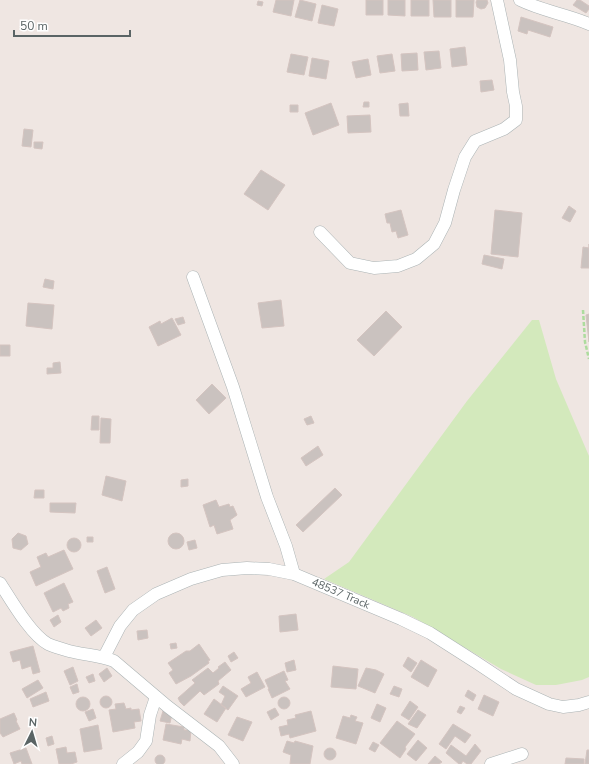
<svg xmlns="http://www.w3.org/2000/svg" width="589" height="764" font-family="'Nunito Sans',sans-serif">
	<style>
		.green { fill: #d3e9bc }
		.building { fill: #cac2bf; stroke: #d4c4c0 }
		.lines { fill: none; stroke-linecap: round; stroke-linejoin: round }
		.minor-casing { stroke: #abb3b4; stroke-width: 13 }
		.path { stroke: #addc9e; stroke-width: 2.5; stroke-dasharray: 4 2; stroke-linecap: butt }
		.minor { stroke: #fff; stroke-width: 12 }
		.labels { text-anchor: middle; stroke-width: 3; stroke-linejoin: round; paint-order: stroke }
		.street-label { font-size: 11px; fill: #5a6465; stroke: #fff }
	</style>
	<rect width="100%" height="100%" fill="#efe6e2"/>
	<path class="green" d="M532,320H539L556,379L589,456V677L582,680L556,685H536L501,669L413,617L324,579L349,562L467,401Z"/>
	<path class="building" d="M276,0H294L291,16L273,12Z
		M300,0L316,4L312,21L295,17Z
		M366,0H383V15H366Z
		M388,0H405V16L388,15Z
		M411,0H429V16H411Z
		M433,0H451V17H434Z
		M456,0H474L473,17H456Z
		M477,0H487L488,3L485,8L481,9L477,7L476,2Z
		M577,0H580L589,6V9L586,13L573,5Z
		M258,1L263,2L262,6L257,5Z
		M322,5L338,9L334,26L318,23Z
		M521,17L553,27L550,37L528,30L527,34L518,31Z
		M465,47L467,65L452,67L450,49Z
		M439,51L441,68L426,70L424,52Z
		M417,53L418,70L402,71L401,54Z
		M291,54L308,57L304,75L287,72Z
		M392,54L395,71L380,73L377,56Z
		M312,58L329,61L326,79L309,76Z
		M368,59L371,75L356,78L352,62Z
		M492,80L494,90L481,92L480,81Z
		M364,102H369V107H363Z
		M331,103L339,125L313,135L305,113Z
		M408,103L409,116H400L399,104Z
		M290,105H298V112H290Z
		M370,115L371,132L348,133L347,116Z
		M24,129L33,130L31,147L22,146Z
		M34,142H43L42,149L34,148Z
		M261,170L285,185L268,210L244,194Z
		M569,206L576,211L570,222L562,218Z
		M401,210L408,235L398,238L396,231L392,232L390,223H387L385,214Z
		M495,210L522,213L518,257L491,254Z
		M589,244V268H581L583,247L589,248Z
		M484,255L504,259L502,269L482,264Z
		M45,279L54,281L53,289L43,287Z
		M281,300L284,326L262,328L258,303Z
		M28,303L54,305L52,329L26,326Z
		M386,311L402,327L374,356L357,340Z
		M589,314V342L586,315Z
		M183,317L185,323L178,325L175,319Z
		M172,318L181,335L158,346L149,327L160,321L161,324Z
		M0,345H10V356H0Z
		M60,362L61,373L47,374V368H53V363Z
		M212,384L226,398L209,414L196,400Z
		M92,416H99V430H91Z
		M311,416L314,423L307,425L304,419Z
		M101,418L111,419L110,443H100Z
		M318,446L323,455L306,466L301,458Z
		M106,476L126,481L122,501L102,495Z
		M188,479V486L181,487V480Z
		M335,488L342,495L303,532L296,525Z
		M35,490H44V498H34Z
		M216,500L219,507L229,504L230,507L233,506L237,515L230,520L233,529L217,534L214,525L210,527L203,505Z
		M50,503H76L75,513L50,512Z
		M18,533L26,536L28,544L21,550L13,548L12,539Z
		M168 541a8 8 0 1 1 16 0a8 8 0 1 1-16 0Z
		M87,537H93V542H87Z
		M67 545a7 7 0 1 1 14 0a7 7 0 1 1-14 0Z
		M195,540L197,548L189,550L187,542Z
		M64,550L73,569L36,586L30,572L41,567L37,557L46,553L48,557Z
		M107,567L115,589L105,593L97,571Z
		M64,583L73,602L68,604L69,608L63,611L61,608L53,612L44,593Z
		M296,614L298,630L280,632L279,616Z
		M58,615L61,622L54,627L50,620Z
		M96,620L102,628L91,636L85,628Z
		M147,630L148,638L138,640L137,631Z
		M176,643L177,648L171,649L170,644Z
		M199,644L210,660L208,661L209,663L191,676L176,684L169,673L173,670L168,663L186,651H190Z
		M33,646L40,672L33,674L31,666L22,669L20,660L13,662L10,652Z
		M234,652L238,658L231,662L228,656Z
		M408,657L417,663L411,672L403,666Z
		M294,660L296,670L287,672L285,663Z
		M421,660L437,670L428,687L411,677Z
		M225,662L231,670L218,681L219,684L204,695L200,691L184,706L180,702L178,698L195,683L192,680L208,668L213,673L219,668L218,667Z
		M333,666L358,669L356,689L331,687Z
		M73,667L78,681L70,685L64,671Z
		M107,668L112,676L104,682L99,674Z
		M366,668L376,670L384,674L375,693L358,686Z
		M284,671L288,680L285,681L290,689L272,698L268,689H269L265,680Z
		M257,672L265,687L246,697L241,689L251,683L248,677Z
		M93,674L95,681L89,683L86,677Z
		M38,680L43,688L27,698L22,689Z
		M77,684L79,692L73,694L70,687Z
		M223,686L238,696L228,710L221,705L225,696L219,692Z
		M394,686L402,689L399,697L390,694Z
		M468,690L476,695L473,701L465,696Z
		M46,692L49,701L33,707L30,699Z
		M484,695L499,702L493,716L478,709Z
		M100 702a6 6 0 1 1 12 0a6 6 0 1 1-12 0Z
		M278 703a6 6 0 1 1 12 0a6 6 0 1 1-12 0Z
		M76 704a7 7 0 1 1 14 0a7 7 0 1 1-14 0Z
		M214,699L226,708L217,722L204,714Z
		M410,701L418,707L409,720L401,715Z
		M124,703L126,709L131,708V710L139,709L141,721L134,722L135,728L113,732L109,710L116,709L115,704Z
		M377,704L386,708L380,722L371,718Z
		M460,706L465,708L461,714L457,712Z
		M275,708L279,715L271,720L267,712Z
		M93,709L96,718L89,721L85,712Z
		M418,710L426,715L417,728L408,724Z
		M163,711L172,714L170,723L160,721Z
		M311,711L316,731L290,738L289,734L281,736L279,727L288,725L287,720L296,718L295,715Z
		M14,713L17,720L16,721L20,729L3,737L0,733V719Z
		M351,715L357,717L355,721L363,723L356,744L336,738L343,716L350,718Z
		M237,717L252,722L243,741L228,735Z
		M397,721L415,734L405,747L406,749L400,758L380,743Z
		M166,724L184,727V730H191L190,741L182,739L181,744L163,740Z
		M453,724L471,735L465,743L455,736L446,749L439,744Z
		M98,725L102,749L84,752L80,729Z
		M52,736L54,744L48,746L46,738Z
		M418,740L427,748L416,761L407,754Z
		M287,741L294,743L295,741L313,746L310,764H290L291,755L283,752Z
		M373,742L379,745L375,752L369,749Z
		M475,744L481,751L471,764H467L463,761L461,764H459L446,753L451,745L466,756Z
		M66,747L67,753L75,752L77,762L71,764H59L56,749Z
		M26,748L32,764H22L21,761L14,764L10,753Z
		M324 754a6 6 0 1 1 12 0a6 6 0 1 1-12 0Z
		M587,750H589V764H585Z
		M155 760a5 5 0 1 1 10 0a5 5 0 1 1-10 0Z
		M435,756L442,762L439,764H428Z
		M566,758L584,759V764H565Z"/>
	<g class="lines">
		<defs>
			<path id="minor" d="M520,0C542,11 566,14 589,24
				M320,232L350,263L374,268L398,266L416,259L434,244L445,223L454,190L465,157L475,141L504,129L516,120V106L513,92L510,60L497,0
				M193,277L233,387L267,497L286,546L294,574
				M0,583C11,600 31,635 48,644C55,647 62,649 69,651C84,655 100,655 114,661L167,706L219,746L233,764
				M104,657L120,626L133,610L156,594L191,579L222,570L247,568L269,569L294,574L401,619L430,633L477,663L516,689L549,704L563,707L579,705L589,702
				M123,764L138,752L146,741L150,715L156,697
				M491,764L522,754"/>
		</defs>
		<use href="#minor" class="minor-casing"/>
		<path class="path" d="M583,310L585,342L589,359"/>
		<use href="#minor" class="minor"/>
	</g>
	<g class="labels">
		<g class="street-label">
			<text transform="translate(341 593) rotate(23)" y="4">48537 Track</text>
		</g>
	</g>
	<g transform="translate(32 732) rotate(5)" stroke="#ffffff" stroke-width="3" paint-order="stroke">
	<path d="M0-3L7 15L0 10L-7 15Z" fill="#5a6465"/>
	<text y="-6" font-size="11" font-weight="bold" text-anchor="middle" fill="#5a6465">N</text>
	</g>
	<path d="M14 30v6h116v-6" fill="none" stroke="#5a6465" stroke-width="2"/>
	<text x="20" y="30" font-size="12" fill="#5a6465" stroke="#ffffff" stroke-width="3" paint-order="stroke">50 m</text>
</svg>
